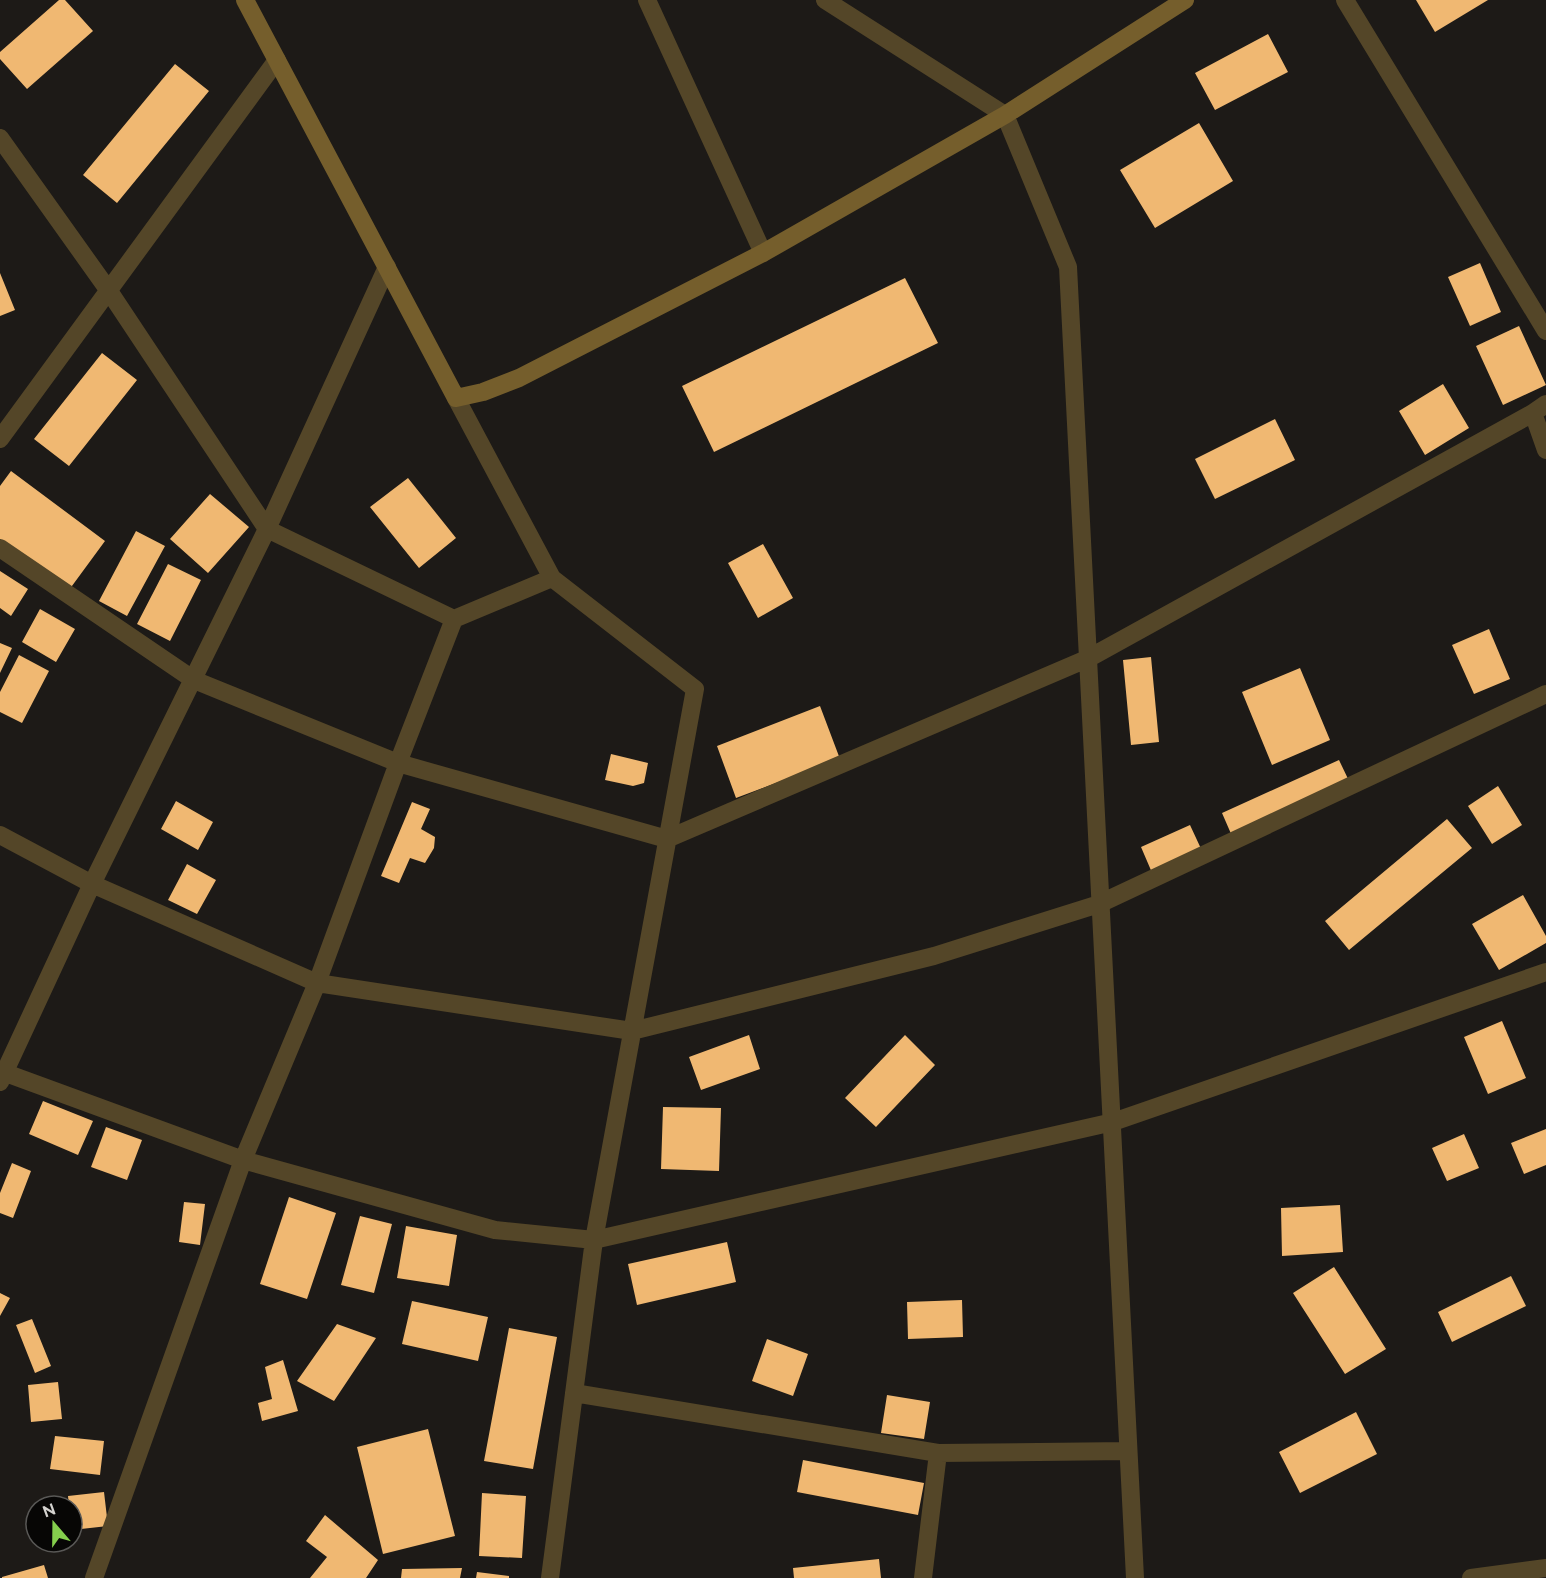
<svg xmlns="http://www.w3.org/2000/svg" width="1546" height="1578" font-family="Raleway,sans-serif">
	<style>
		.building { fill: #f0b872 }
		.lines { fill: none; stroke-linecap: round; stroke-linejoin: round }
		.street { stroke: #544628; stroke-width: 18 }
		.secondary { stroke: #755e2c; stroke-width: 18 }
	</style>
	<rect width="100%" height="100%" fill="#1d1a17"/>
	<path class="building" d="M59,0H65L93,31L27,89L0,59V52Z
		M1416,0H1488L1435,32Z
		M1268,34L1288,72L1215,110L1195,73Z
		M175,64L209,91L117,203L83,175Z
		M1199,123L1233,181L1155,228L1120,170Z
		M1480,263L1501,312L1470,326L1448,277Z
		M0,273L15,310L0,316Z
		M905,278L938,343L714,452L682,386Z
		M1519,326L1546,385L1503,405L1476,346Z
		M102,353L137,380L69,466L34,439Z
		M1443,384L1469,428L1425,455L1399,411Z
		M1275,419L1295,460L1215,499L1195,459Z
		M11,471L105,541L69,590L0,539V486Z
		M408,478L456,538L419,568L370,507Z
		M210,494L249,527L208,573L170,539Z
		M136,531L165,546L127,616L99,601Z
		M763,544L793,598L758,618L728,563Z
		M168,564L201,580L170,641L137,624Z
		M0,571L28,589L11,616L0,608Z
		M40,609L75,629L56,662L22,642Z
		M1489,629L1510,679L1474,694L1452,645Z
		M0,643L12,648L0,673Z
		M19,655L49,671L22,723L0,712V692Z
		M1151,657L1159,742L1131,745L1123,660Z
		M1300,668L1330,740L1272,765L1242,692Z
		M820,706L840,759L736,798L717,746Z
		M611,754L648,763L644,783L633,786L605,780Z
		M1339,760L1350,783L1232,836L1222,813Z
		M1498,786L1522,825L1492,844L1468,806Z
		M176,801L213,822L198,850L161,829Z
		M412,802L430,809L421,829L435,837L434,848L425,863L410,858L399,883L381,876Z
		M1447,819L1472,848L1349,950L1325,921Z
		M1190,825L1203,853L1153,875L1141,847Z
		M187,864L216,880L197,914L168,900Z
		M1523,895L1546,936V943L1499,970L1472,924Z
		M1502,1021L1526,1078L1488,1094L1464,1037Z
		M749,1035L760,1069L701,1090L689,1057Z
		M905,1035L935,1065L876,1127L845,1098Z
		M43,1101L93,1121L78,1155L29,1134Z
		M663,1107L721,1108L719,1171L661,1169Z
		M106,1127L142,1140L127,1180L91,1167Z
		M1546,1129V1165L1524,1174L1511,1143Z
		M1464,1134L1479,1168L1447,1181L1432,1148Z
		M12,1163L31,1171L13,1218L0,1213V1193Z
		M289,1197L336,1213L307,1299L260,1284Z
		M184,1202L205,1204L200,1245L179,1242Z
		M1340,1205L1343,1252L1282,1256L1281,1208Z
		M360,1216L392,1224L374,1293L341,1285Z
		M406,1226L457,1235L449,1286L397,1278Z
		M727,1242L736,1282L637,1305L628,1264Z
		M1334,1267L1386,1349L1345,1374L1293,1293Z
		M1511,1276L1526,1306L1452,1342L1438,1312Z
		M0,1293L10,1298L0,1316Z
		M962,1300L963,1337L908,1339L907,1302Z
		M412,1301L488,1317L478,1361L402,1344Z
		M32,1319L51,1366L35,1373L16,1325Z
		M337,1324L376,1338L334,1401L297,1381Z
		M509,1328L557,1337L533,1469L484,1461Z
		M767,1339L808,1354L793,1396L752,1381Z
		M283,1360L298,1411L262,1421L258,1403L272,1399L265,1367Z
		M58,1382L62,1419L31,1422L28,1385Z
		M887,1395L930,1402L924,1439L881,1433Z
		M1356,1412L1377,1454L1300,1493L1279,1452Z
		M428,1429L455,1536L383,1554L357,1447Z
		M55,1436L104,1441L100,1475L50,1469Z
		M803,1460L924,1483L918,1515L797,1492Z
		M104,1492L108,1526L72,1530V1506H69L68,1496Z
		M482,1493L526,1496L522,1558L479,1556Z
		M325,1515L378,1560L366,1578H310L327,1557L306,1541Z
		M879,1559L881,1578H794L793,1568Z
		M44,1565L48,1578H2V1577Z
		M462,1568L460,1578H401L402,1569Z
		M477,1572L509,1576V1578H476Z"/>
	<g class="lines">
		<path class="street" d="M647,0L763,253
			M825,0L1005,115L1068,267L1135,1578
			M1345,0L1546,331
			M0,138L109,291L267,529L454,619
			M456,398L552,578L695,689L594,1240L550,1578
			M1533,413L1546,450
			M0,439L277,60
			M0,548L194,680L398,763L667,839L1089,658L1533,413L1546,404
			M0,835L92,884L317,983L632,1031L934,956L1099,904L1546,694
			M0,1071L243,1160L495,1230L594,1240L1113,1122L1546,972
			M0,1082L92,884L267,529L387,267
			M574,1393L938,1453L1128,1451
			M94,1578L243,1160L317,983L398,763L454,619L552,578
			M923,1578L938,1453
			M1471,1578L1546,1568"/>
		<path class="secondary" d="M245,0L456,398L483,392L519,378L763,253L1005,115L1185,0"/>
	</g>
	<g transform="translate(54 1524) rotate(340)"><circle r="28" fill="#070605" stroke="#595856" stroke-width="1.5"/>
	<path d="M0-4.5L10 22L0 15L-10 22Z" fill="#85cf4d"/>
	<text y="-9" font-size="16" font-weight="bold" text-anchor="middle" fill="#d4d2cf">N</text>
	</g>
</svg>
